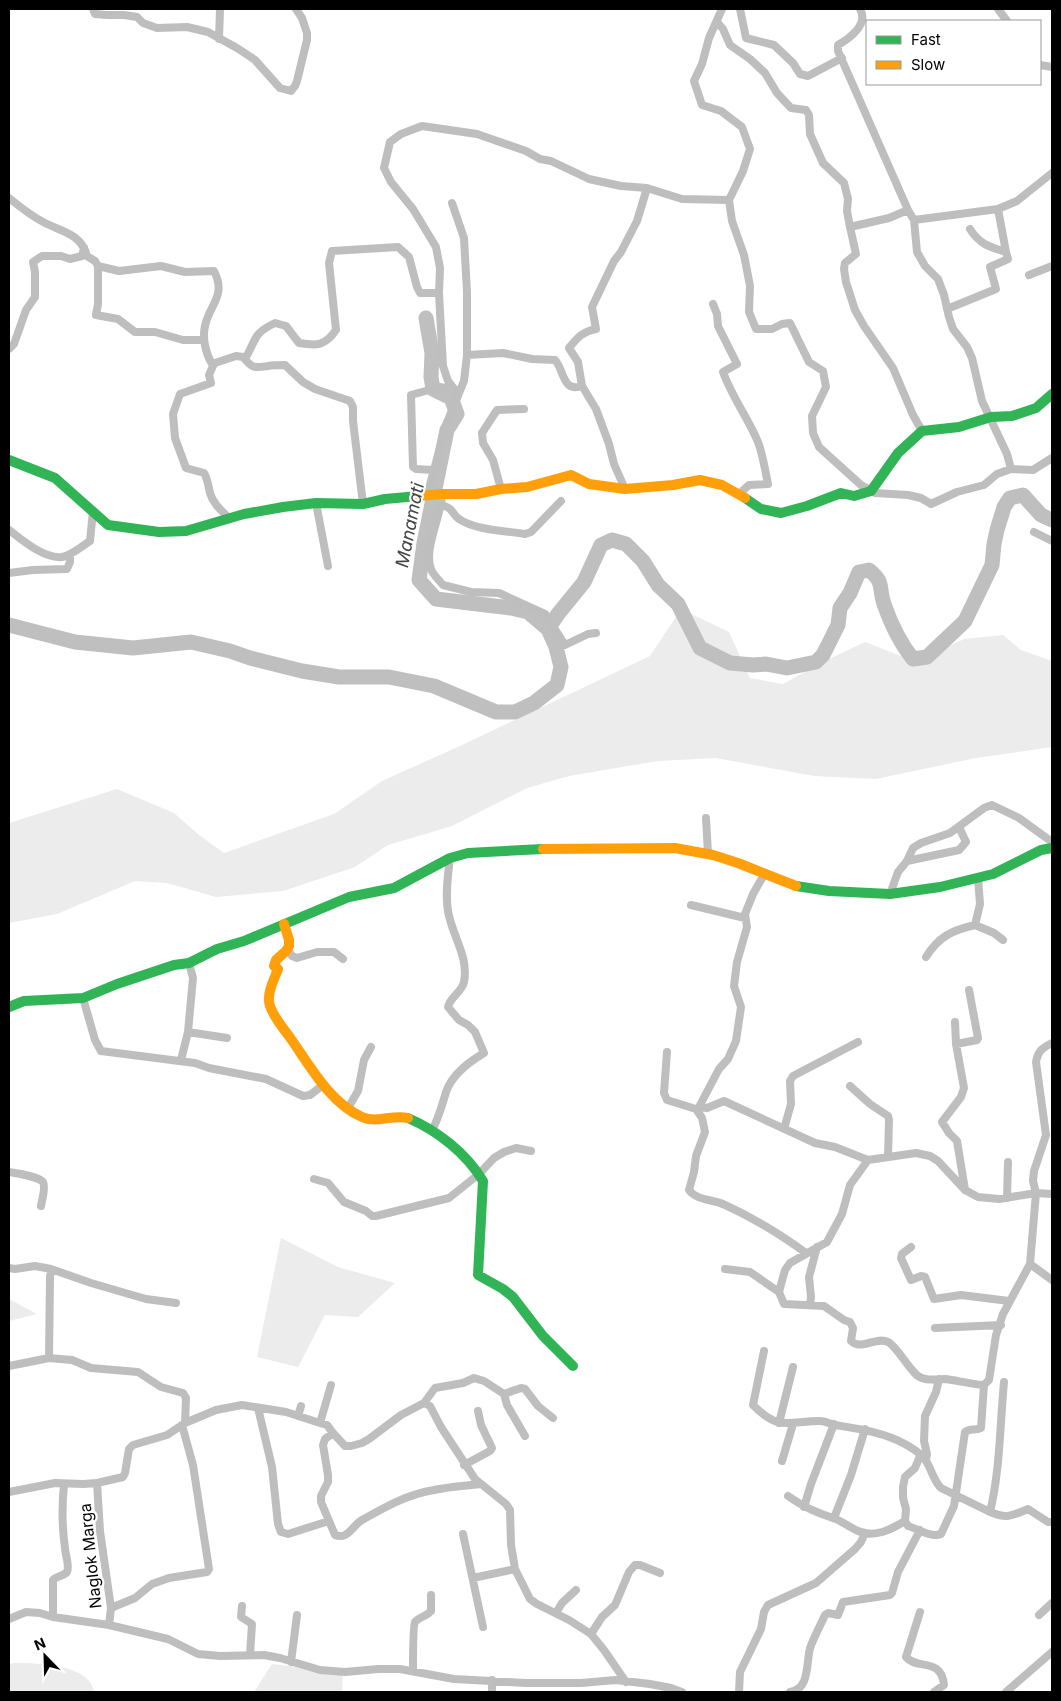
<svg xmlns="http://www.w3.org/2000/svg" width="1061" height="1701" font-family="Inter,sans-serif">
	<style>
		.green { fill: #ececec }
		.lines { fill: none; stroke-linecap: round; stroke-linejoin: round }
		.river { stroke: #bfbfbf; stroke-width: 15 }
		.street { stroke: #bebebe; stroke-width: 8 }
		.fast { stroke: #30b455; stroke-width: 10 }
		.slow { stroke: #ff9f0a; stroke-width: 10 }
		.labels { text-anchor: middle; stroke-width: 4.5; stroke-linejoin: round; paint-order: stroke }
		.street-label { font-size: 16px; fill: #000; stroke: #fff }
		.water-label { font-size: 18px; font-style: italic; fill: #444; stroke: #fff }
	</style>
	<rect width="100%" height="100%" fill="#fff"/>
	<path class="green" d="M681,609L729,632L750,678L783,684L827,660L865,642L916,662L964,639L1003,635L1021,650L1052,661V747L976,758L876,779L814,776L716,758L658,761L569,776L527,788L452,826L388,845L355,867L283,891L216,897L167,883L135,881L57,914L9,923V823L117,789L174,813L199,835L224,853L334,814L382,781L462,745L650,656Z
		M281,1238L338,1267L395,1283L358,1317L325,1315L298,1367L257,1357Z
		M9,1299L37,1314L9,1321Z
		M13,1663C34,1663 90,1663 94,1692H11L9,1691V1665Z
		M272,1664L343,1672L342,1692H254Z"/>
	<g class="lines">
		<path class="river" d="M426,318L432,353L431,377L433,389L451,398L457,414L447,430L424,543L419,580L436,599L511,608L528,612L548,629L558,614L584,582L601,545L612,540L626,544L643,561L658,585L678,604L700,648L730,663L753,665L766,664L787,668L816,662L823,655L838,625L840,608L850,593L859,572L869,570C885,583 878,586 884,604C891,624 900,643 913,659L927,657L965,621L992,565L994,544L997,530L1004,507L1010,498L1023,495L1041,515L1052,520
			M9,625L75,642L133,648L191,642L230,651L250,658L302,671L339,677H389L434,686L496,712H515L534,703L557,685L561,667L556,647L548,629"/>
		<path class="street" d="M93,9L95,14L107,15H124L137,17L143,23L157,28L187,27L208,32L237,48L255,60L280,88L291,91L295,86L297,81L307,40V33L302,18L296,9
			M722,9L709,38L702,64L694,81L702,105L721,111L742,127L750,149L743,171L729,200L732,221L744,255L750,286L749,312L756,329H772L782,324L790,323L809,362L823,371L826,387L812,416L813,433L819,447L861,485L875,493L908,495L921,498L931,504L957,492L984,485L997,474L1011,469
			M740,9L746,38L774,45L793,63L800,74L808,76L842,58
			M860,9C869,24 850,38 838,45V51L908,210L914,220L917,252L925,266L938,279L944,295L949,317L953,329L967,347L972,358L982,401L1007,454L1011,469L1033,470L1052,458
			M998,9L1007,21
			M717,22L723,29L730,45L750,59L765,73L777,93L791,108L806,110L809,115L810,134L823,163L844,183L848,199L847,211L850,227
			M219,39L220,9
			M1040,65L1052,67
			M9,198C20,207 33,217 45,223C63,232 81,234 87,256L95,261L98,266L119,271L161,266L185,272L214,271C227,296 209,305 205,326C202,339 206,354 212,364L236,356L243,357C253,369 254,368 268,366C273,365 279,365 285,365L303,382L315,389L350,401L353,407V421L363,504
			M998,209L1006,252
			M908,210L889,218L850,227L856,254L845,263L844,269L846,282L855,310L864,326L893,368L913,415L922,431
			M914,220L998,209L1017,201L1052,173
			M98,266V304L96,315L118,319L135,332H155L183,340H204
			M1029,275L1052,266
			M713,304L717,314L718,326L737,364L723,372C732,397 748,418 758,442C763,455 765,470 768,484L749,485L739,494
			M947,309L996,289L990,267L1008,259L1006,252C990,247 979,244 970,229
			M9,349L14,344L26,310L35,297V272L33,262L42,256H61L70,259L82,256L84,248
			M467,355L503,353L532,359L555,360C564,369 562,393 582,386
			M245,359C257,339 252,334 275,323L286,326L299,343C317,346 325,346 336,330L329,263L332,251L398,247L409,257L417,287L420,293H439
			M212,364L213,366L209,375L211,383L180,394L173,414L175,438L186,468L204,473C208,480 208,485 210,493C213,504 222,511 230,519
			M455,390L448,381L443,366L439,293L440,268L436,247L413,209L391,182L384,168L390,142L401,134L422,126L477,134L526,151L540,159L551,161L589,179L621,186L647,188L682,199L729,200
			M433,470L416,469L413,467L411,395L440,387L455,390
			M501,489L493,460L483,443L482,433L497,410L524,409
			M625,489L614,464L609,444L596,409L582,386L578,362L569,348C578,337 582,332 596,329L592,307L614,261L621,252L637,221L647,188
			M442,494C442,515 423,549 431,569C433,575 439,580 443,585L471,592L499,593L545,614L565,645L588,634L596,633
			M427,496L446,425L464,381L467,355V292L464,238L452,203
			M316,503L328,566
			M442,505C455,509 451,514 459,519C475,530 506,531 525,534L531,532L561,501
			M9,530C22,540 44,559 62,557C72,555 82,546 90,541L93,511
			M1034,532L1052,541
			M9,573L33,570L67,569L70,562V554
			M706,818L708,854
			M907,861L959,850L966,842L959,827
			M890,894L898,872L907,861L913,848L921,843L950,833L984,808L992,805L1019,818L1052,842
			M691,905L745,918
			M975,925L994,933L1003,940
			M288,950L292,956L297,958L317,952H334L343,959
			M926,957C939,936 953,930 975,925L980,904L978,878
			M83,998L95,1040L101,1051L195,1063L209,1068L266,1079L303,1096L310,1095L323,1085
			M955,1022L956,1044L964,1088L961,1097L942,1122L949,1133L957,1141L965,1190
			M188,1032L227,1038
			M956,1044L977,1040L978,1038L969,990
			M667,1052L664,1093L667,1100L696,1109L699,1107L707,1108L724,1101L815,1143L835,1147L868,1160L916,1153L930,1156L938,1161L965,1190L978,1197L999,1199L1036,1193L1052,1194
			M181,1060L188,1032L193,978L189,963
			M850,1086L870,1104L888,1116L889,1120L888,1157
			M699,1107L719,1069L728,1059L736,1041L741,1007L734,986L737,962L747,927L745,914L753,894L765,873
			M348,1108L358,1091L364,1060L371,1047
			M696,1109L702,1118L705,1132L696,1156L694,1172L689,1190C697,1201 713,1199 725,1205C754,1218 781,1235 806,1253
			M784,1129L791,1104L790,1081L793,1076L858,1042
			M432,1130C439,1118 442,1105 446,1092C452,1074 469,1062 484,1053L475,1032L468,1025L459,1020L448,1007C450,997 462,992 464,982C469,956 452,936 448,911C445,894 448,875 450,858
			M868,1160L850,1185L842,1214L827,1242L790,1263L785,1270L779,1292L784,1304L824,1306L844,1320L850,1322L853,1328L851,1341C861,1351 876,1336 888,1342C895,1345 906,1364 913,1371C915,1374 919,1377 922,1378C929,1381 938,1379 946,1379C959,1381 971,1384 984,1385
			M9,1172C16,1173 39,1177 43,1182C46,1187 42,1200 41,1206
			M314,1179L328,1183L344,1202L366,1211L372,1216H376L449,1198L479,1174L494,1158L504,1152L516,1148L531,1151
			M1007,1198L1008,1162
			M911,1247L902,1254L901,1258L911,1280L921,1276L925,1277L934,1299L961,1295L1009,1301
			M1030,1264L1052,1280
			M9,1268L15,1269L35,1266L51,1269
			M725,1269L750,1272L779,1292
			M810,1305L811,1297L809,1277L817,1247
			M935,1328L1001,1325
			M764,1351L753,1405C779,1432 789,1421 820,1421C825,1421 830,1424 835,1425C859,1429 883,1432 905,1444C912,1448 923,1455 926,1461C932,1470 933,1480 941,1488L990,1512
			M49,1358L50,1277L51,1269L91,1283L146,1299L176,1303
			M9,1366L49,1358L72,1360L91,1368L138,1372L161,1387L183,1393L186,1398L185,1423
			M1004,1382C1000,1424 1000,1471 990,1512C1007,1519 1011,1516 1028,1509L1048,1522H1052
			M504,1394L507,1405L525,1436
			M424,1403L435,1388L463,1383L474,1378L484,1381L504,1394L521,1388L525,1389L538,1406L553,1418
			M258,1408L272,1467L278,1524L281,1532L288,1534L329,1521
			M298,1416L301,1406
			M320,1423L331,1385
			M779,1423L793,1367
			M333,1433L325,1439L323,1445L328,1475V1482L321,1496V1502L335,1535C348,1540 352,1526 362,1520C385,1507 408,1494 434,1490C449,1487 465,1486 480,1484
			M920,1456L915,1468L905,1477L903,1487V1498L906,1509L905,1521L908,1526C918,1529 931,1538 941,1534L954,1506L965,1432C970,1428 975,1431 981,1428L984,1385L989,1380L996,1335L1003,1314L1030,1264L1036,1193L1033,1181L1034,1171L1046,1135L1036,1062C1038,1051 1042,1048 1052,1043
			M926,1460L927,1454L924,1441L925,1416L936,1392L939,1379
			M782,1461L793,1424
			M464,1465L490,1451L492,1448L481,1425L478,1411
			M9,1492L55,1483L83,1484L97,1483
			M788,1496C804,1507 815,1512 833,1518C842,1521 849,1527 858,1531C875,1538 890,1530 905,1521
			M804,1507L811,1484L834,1424
			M834,1518L851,1475L865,1429
			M463,1534L483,1627
			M473,1578L515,1569
			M242,1606L241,1617L252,1624L250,1655
			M111,1608L135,1598L152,1584L169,1578L207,1572L209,1569L193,1465L182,1425
			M920,1612L906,1657C916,1670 942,1657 944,1685L934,1692
			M556,1613L562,1603L576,1590
			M1039,1615L1052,1603
			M53,1617V1580C57,1576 64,1576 67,1572C70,1566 65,1554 65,1548C62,1527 62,1504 64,1484
			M9,1619L26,1612L40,1613L53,1617L109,1625L168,1639L198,1654L220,1656L264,1655L280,1658L320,1670L345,1672L378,1669H400L454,1679L526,1683H581L616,1680L650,1684L671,1688L682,1692
			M109,1625L111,1608L100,1531L97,1483L123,1477L125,1473L129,1449L133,1445L167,1435L185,1423L216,1410L242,1405L286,1412L320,1423L327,1425L333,1433L345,1446H351L362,1443L369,1439L401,1415L424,1403L430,1406L441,1427L475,1479L506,1504L510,1510L511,1545L515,1569L530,1599L537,1604L569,1620L591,1634L604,1650L626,1682
			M591,1634L602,1617L615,1605L629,1572L635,1565H640L660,1573
			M291,1662L297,1615
			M413,1671C413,1663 413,1625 415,1622C419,1617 427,1616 431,1611V1595
			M492,1680V1692
			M739,1692L740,1672L761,1629L764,1612L768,1605L816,1583L855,1549L861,1542L865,1533
			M790,1692C810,1689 806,1664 810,1648C814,1637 820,1626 825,1615L828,1613L838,1615L843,1602L890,1595L892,1593L898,1572L920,1530
			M1006,1692L1052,1652"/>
		<path class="fast" d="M9,460L55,478L108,525L159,532L186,531L244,514L283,507L316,503L363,504L385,499L418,496
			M745,498L761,509L781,513L807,506L841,493L854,496L871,491L898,453L922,431L959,427L991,417L1012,416L1036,408L1052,394
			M796,886L829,891L890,894L940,887L993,874L1041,850L1052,848
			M9,1007L24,1001L83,998L117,984L174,965L189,963L217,949L244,941L349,897L394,888L450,858L468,853L543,849
			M408,1118C438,1131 466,1153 483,1181L478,1275L503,1289L513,1297L543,1336L573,1366"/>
		<path class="slow" d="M418,496L442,494H476L501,489L527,487L571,475L589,484L625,489L673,485L700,480L722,485L745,498
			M543,849L675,848L713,855L738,863L796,886
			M284,924L289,940V946L286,951L276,960L274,966L278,969C274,980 266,994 270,1006C274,1018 284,1029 291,1039C310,1066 330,1103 362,1117C377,1124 392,1114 408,1118"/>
	</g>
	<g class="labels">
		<g class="street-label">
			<text transform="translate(90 1556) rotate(-96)" y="6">Naglok Marga</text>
		</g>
		<g class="water-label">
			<text transform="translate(410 525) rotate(-79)" y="6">Manamati</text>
		</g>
	</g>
	<rect width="1061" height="1701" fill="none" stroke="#000000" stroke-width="20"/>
	<rect x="866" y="20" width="175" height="65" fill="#ffffff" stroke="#999999"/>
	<rect x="876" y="36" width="25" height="8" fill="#30b455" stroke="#999999"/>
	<text x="911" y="45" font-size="15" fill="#000000">Fast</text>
	<rect x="876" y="61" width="25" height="8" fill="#ff9f0a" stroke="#999999"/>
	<text x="911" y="70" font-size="15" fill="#000000">Slow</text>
	<g transform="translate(45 1656) rotate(337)" stroke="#ffffff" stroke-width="4" paint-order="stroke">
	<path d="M0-4L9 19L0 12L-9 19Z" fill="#000000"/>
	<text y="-8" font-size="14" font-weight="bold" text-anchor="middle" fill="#000000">N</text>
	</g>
</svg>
